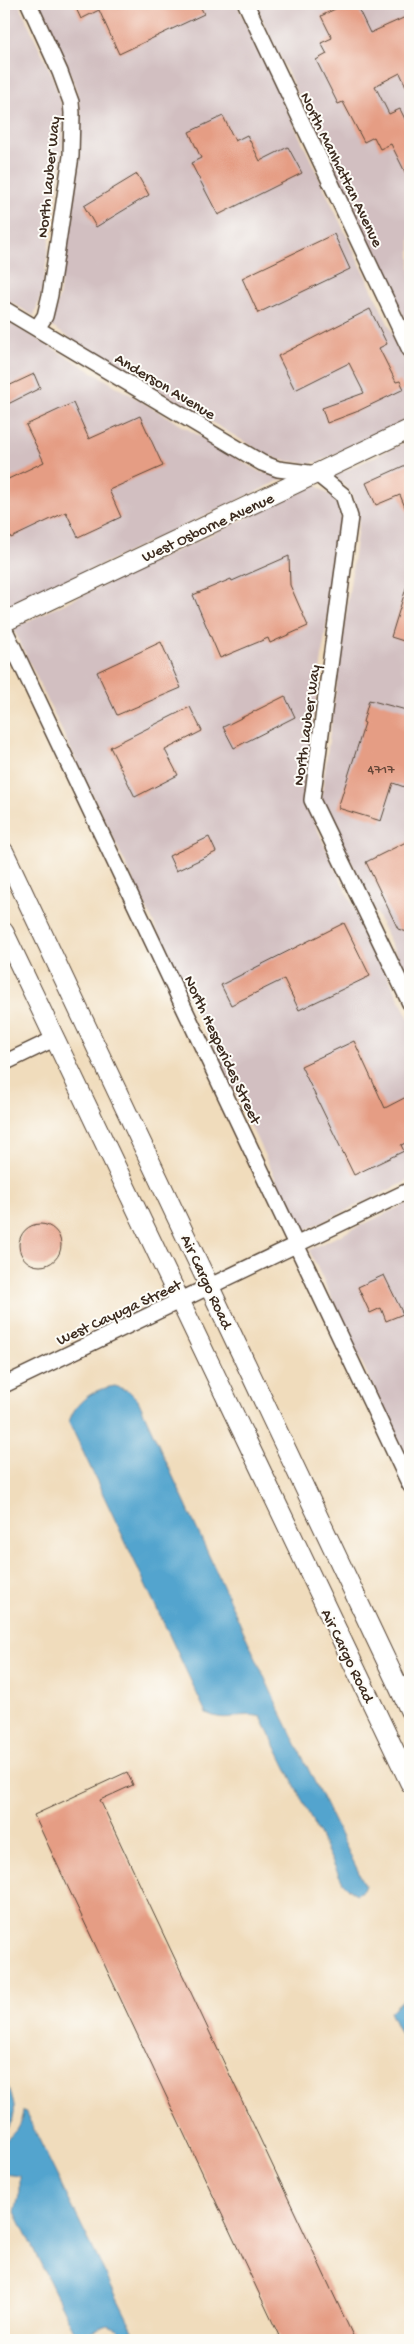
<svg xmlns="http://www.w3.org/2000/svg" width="414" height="2344" font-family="'Gochi Hand',sans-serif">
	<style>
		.industrial { fill: #d2bfc1 }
		.water { fill: #53a4ce; stroke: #476776 }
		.building { fill: #e59d84 }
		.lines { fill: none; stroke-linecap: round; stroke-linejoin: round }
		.minor-casing { stroke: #564536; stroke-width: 18 }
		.tertiary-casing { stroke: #564536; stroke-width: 21 }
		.minor { stroke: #fff; stroke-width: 15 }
		.tertiary { stroke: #fff; stroke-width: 19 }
		.labels { text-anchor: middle; stroke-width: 4; stroke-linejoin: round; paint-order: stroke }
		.number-label { font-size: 14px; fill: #664738 }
		.street-label { font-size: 16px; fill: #3b2a1e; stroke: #fdfcf7 }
	</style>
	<rect width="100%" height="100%" fill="#fdfcf7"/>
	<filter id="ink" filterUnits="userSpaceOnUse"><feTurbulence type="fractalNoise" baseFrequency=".02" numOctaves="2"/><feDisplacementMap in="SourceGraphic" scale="10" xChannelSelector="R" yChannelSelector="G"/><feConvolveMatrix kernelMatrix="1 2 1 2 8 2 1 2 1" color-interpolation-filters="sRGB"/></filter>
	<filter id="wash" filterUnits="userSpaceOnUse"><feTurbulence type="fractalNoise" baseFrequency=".0096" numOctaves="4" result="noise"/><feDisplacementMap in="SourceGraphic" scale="20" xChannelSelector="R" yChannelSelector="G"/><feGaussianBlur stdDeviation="1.12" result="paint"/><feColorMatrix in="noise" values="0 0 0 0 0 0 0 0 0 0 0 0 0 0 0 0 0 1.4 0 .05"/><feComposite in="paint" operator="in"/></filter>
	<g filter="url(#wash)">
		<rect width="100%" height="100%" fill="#f0dcbc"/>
		<path class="industrial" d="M4,4H19L52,75L64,113L62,154L42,292L34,316L4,298Z
			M38,4H237L410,370V418L317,463L315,461L312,464L280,460L265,454L50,326L59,297L79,158L81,114L76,89L68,68Z
			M255,4H410V330Z
			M4,319L258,471L283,479L5,610Z
			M410,440V983L321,799L359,519L351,492L334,476Z
			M316,485L336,500L341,517L303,797L340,879L410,1021V1180L301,1232L13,628Z
			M410,1202V1465L309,1250Z"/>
		<path class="water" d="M115,1386L129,1391L138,1400L279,1709L362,1879L365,1885L363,1890L357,1894L351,1891L343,1883L261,1717C240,1711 228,1724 206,1713L69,1422C75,1401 94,1389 115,1386Z
			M408,1995H410V2054L390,2012Z
			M4,2079C13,2097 22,2115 4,2131Z
			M23,2111H25L138,2340H129L118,2329L108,2325L83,2334L78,2339L15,2212L20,2191V2176L4,2174V2141C15,2134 21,2125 23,2111Z"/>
		<g id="blocks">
			<path class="building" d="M74,4H199L204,14L119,54L99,10L81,19Z
				M345,4H356L370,33L410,15V95L400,73L375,86L389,114L400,109L410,129V182L391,144L380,149L374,137L364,142L343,102L338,104L316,60L327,54L321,43L332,38L321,16Z
				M223,116L235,141L247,135L260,161L288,147L302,173L218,215L191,163L201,158L189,132Z
				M137,174L149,195L96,227L84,206Z
				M334,234L350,269L258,313L242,278Z
				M370,309L387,344L379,348L396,382L400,381L404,389L356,412L327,423L322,408L364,393L349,363L295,390L278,356Z
				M34,374L40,388L4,406V388Z
				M73,403L89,439L140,416L163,466L109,490L121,517L78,537L66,512L11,538L4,524V481L44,462L26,425Z
				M410,463V519L400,495L376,505L366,483Z
				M289,556L290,585L308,626L270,643L268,638L220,658L193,595L231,579L232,581Z
				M407,585L410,586V643L391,637Z
				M161,642L181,688L117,715L97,672Z
				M285,696L295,717L234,748L223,727Z
				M369,700L410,711V789L393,783L381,821L338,808L365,723L363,722Z
				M190,707L202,731L165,750L178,775L135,797L110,747Z
				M209,837L216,852L176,871L169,856Z
				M410,840V933L398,929L366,862Z
				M344,923L370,976L299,1010L284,979L231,1005L221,985Z
				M354,1041L385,1108L410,1095V1141L401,1145L404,1151L354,1175L301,1066Z
				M19 1245a21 21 0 1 1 42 0a21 21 0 1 1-42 0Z
				M384,1275L403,1314L386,1321L381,1308L370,1313L358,1287Z
				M127,1772L133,1785L100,1800L355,2340H281L34,1815Z"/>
		</g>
	</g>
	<g filter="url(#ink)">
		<use href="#blocks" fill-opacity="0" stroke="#564536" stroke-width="1"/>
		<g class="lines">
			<defs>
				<path id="minor" d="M29,4L60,72L71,102L72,113L71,156L50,295L45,316L37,328
					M246,4L410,350
					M4,309L262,463L278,469L317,474L343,495L350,517L312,800L410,1003
					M4,628L410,1485
					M4,1063L54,1039
					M4,1385L410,1190"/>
				<path id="tertiary" d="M4,622L410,429
					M4,852L410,1711
					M4,932L410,1783"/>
			</defs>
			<use href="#minor" class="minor-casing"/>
			<use href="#tertiary" class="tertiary-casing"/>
			<use href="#minor" class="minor"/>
			<use href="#tertiary" class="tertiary"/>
		</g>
	</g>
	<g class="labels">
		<g class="number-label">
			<text x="381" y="773">4717</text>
		</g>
		<g class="street-label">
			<text transform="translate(343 169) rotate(64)" y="6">North Manhattan Avenue</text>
			<text transform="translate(47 177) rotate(-84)" y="6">North Lauber Way</text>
			<text transform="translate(166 385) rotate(31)" y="6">Anderson Avenue</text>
			<text transform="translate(207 526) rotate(-25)" y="6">West Osborne Avenue</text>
			<text transform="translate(305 725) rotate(-82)" y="6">North Lauber Way</text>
			<text transform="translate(224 1049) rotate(65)" y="6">North Hesperides Street</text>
			<text transform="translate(208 1281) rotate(65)" y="6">Air Cargo Road</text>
			<text transform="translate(118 1311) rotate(-25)" y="6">West Cayuga Street</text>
			<text transform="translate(349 1655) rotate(64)" y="6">Air Cargo Road</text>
		</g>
	</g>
	<rect width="414" height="2344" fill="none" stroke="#fdfcf7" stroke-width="20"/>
</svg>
